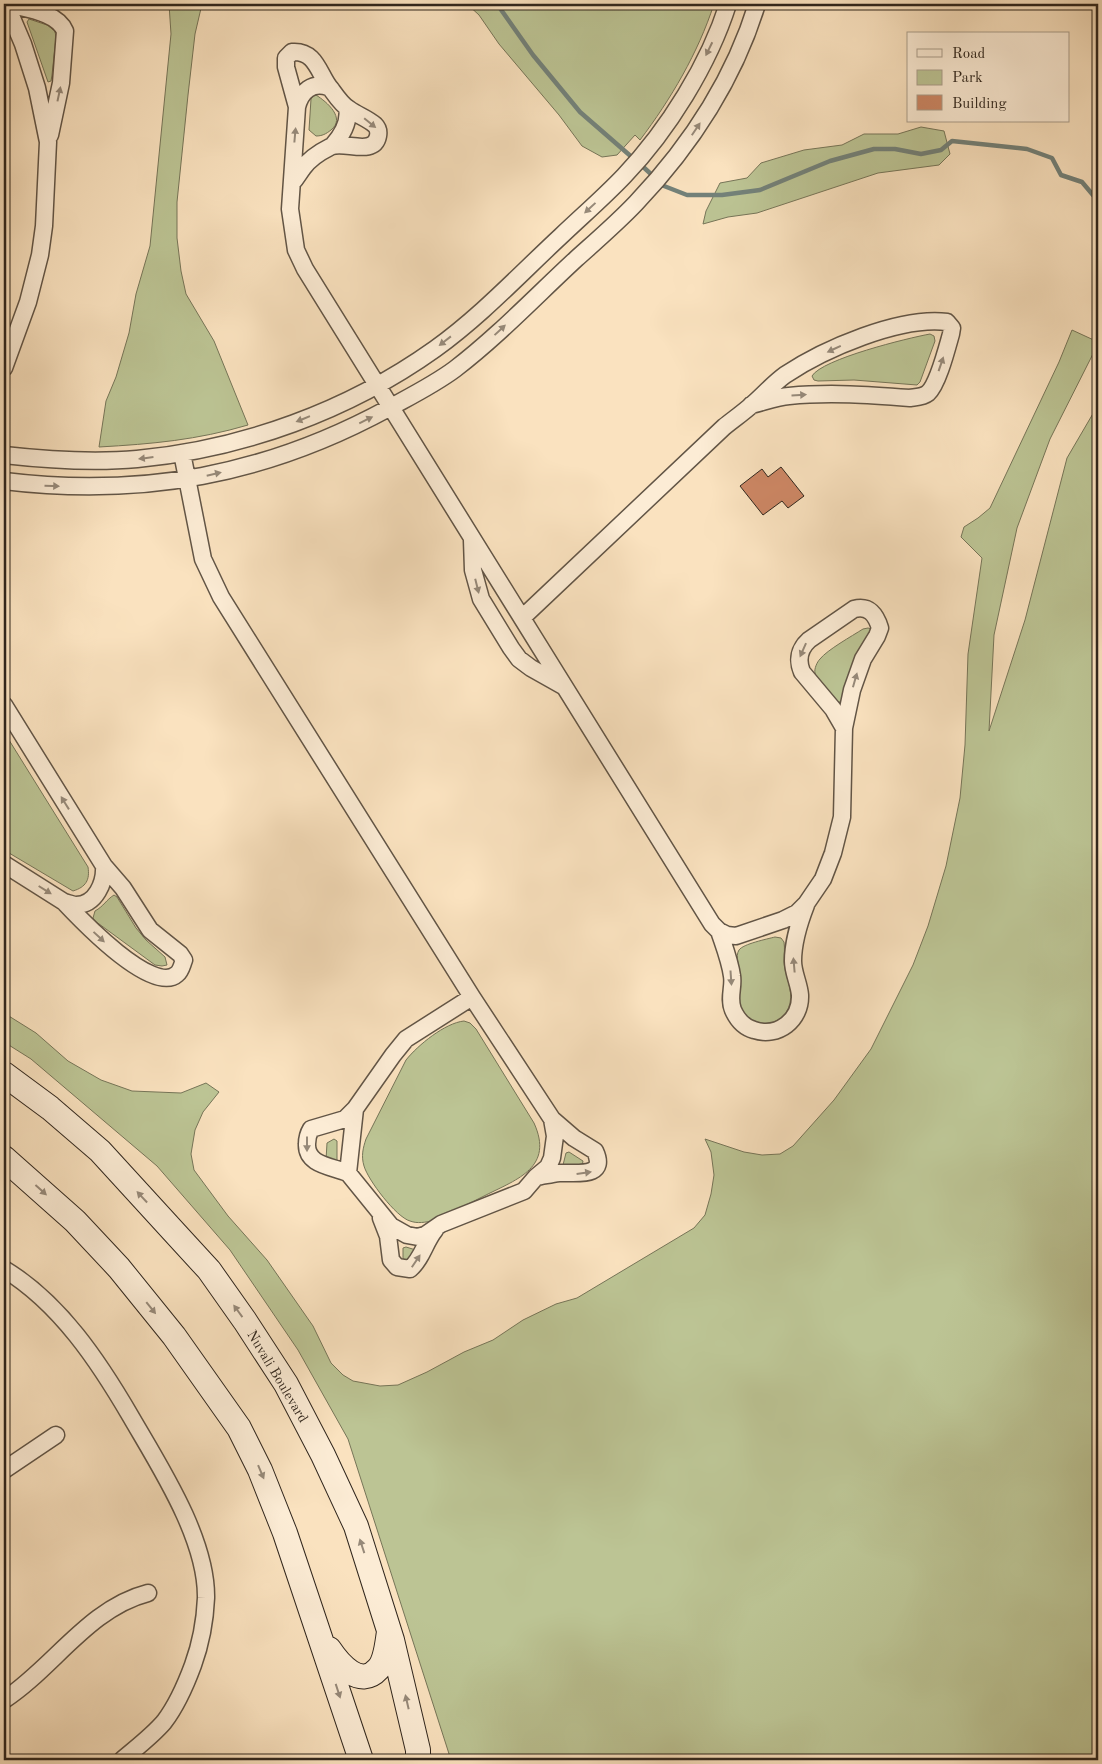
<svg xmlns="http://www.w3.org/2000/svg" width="1102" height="1764" font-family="'Old Standard TT',serif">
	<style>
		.green { fill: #bcc494; stroke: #767558 }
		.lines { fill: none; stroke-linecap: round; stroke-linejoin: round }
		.stream { stroke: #738179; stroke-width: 4.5 }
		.building { fill: #cd8765; stroke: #30261d }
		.street-casing { stroke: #625546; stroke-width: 19 }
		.secondary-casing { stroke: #30261d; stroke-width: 26 }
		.street { stroke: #fcecd5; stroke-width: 16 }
		.secondary { stroke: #fcecd5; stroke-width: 24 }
		.oneway { fill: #968979 }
		.labels { text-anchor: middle; stroke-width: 5; stroke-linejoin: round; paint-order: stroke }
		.street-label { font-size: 14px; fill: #30261d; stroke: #fcecd5 }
	</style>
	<rect width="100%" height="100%" fill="#fae2bf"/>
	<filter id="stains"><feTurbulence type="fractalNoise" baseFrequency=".004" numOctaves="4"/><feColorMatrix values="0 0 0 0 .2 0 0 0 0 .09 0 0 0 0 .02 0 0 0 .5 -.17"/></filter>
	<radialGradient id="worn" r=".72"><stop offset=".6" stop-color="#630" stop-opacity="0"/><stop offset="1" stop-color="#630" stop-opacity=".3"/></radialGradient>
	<path class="green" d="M169,4H202L195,34L188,95L177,202V238L181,271L186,294L214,341L248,425C197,440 152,444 99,447L106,401L116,377L129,333L136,294L150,246L171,34Z
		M467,4H714C698,53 671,99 640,140L635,135L617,155L602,157L582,146L559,115L499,44L479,15Z
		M29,19L47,25L55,31L56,38L52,75L51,81L48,82L27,22Z
		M313,95H316C327,102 346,118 331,130C326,134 322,136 316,136L309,130L311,99Z
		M921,127L944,131L950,154L939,165L878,173L757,213L728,217L703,224L706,211L720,183L747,178L761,163L804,150L842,145L864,134H898Z
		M1072,330L1098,342V344L1050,439L1017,528L994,635L989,731L1025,620L1067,458L1098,405V1760H451L348,1439L298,1350L230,1250L157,1166L31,1059L4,1042V1013L36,1033L68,1061L101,1080L132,1091L181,1093L206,1083L219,1092L203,1112L195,1130L191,1154L194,1170L228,1216L267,1260L313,1326L331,1363L343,1375L353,1381L380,1386L398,1385L427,1372L464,1352L493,1340L523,1320L556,1304L577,1298L694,1228L705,1215L711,1194L714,1175L711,1152L705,1139L744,1152L762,1155L780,1154L793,1146L834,1100L871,1049L913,965L928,926L946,866L960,798L965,745L968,654L982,558L961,537L964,527L978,518L990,508L1059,362Z
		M930,334L934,336L935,341L920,382L917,385L854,380L818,381L814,380L812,376C822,359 908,338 930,334Z
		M868,628L872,629L843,702H837C830,694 816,684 815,673C814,669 817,662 820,659C827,650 852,636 863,629Z
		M4,732L88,867C90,880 86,887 73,891L4,850Z
		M114,895L117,897L136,928L146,940L165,957L167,965L162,966L155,965L95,921L93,918L95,911C104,906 106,900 114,895Z
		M775,937L781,938L784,942C785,949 784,955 784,962C785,976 793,989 790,1003C784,1031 746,1029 740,1004C737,994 741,983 740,973C739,967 735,956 739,950C743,944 767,939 775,937Z
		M464,1021L470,1023L476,1029L534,1123C554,1167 518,1179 486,1195C468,1204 451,1213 433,1221C425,1222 418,1224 410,1221C396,1217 368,1180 364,1166C361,1156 363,1148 366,1139L406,1060C418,1045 445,1023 464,1021Z
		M334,1139L337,1141V1161L326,1160L327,1143Z
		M569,1152L583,1161L581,1171L562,1169L566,1153Z
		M406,1247L419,1251L416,1263L403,1261V1248Z"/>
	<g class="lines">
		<path class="stream" d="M497,4L533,55L580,112L634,159
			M640,164L664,186L687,195H722L760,190L830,161L874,149H895L921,154L941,150L952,141L1027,149L1052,158L1061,175L1082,182L1098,201"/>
	</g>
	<path class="building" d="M781,467L804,496L788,508L782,501L763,515L740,486L762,469L768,477Z"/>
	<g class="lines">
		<defs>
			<path id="street" d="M8,4C26,9 57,12 65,31L61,83L50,135
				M297,107C301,91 312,82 328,87
				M333,145C342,135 350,123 347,108
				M292,183C297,178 299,173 303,168C310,158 320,152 330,147C343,140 374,157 378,136C379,131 378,128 375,125C367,118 357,115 349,109C342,105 336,96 331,89C319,76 317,50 292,52L286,58V67L297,107L290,209L296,250L305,269L712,924L719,931L727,935L736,936L783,920L797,913L806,904L823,879L833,853L842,817L844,728L852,690L863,659L877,636L880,628C876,615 869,605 854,609L809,640C799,649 797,660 802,672L833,709L844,728
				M4,368L28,302L40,255L44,226L48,142L37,88L23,44L6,4
				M182,453L203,559L221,597L472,997L552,1119L555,1136L552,1158L548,1167L536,1177L524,1191L441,1224L425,1235L418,1237L407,1235L391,1226L348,1173L355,1109L393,1055L406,1039L472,997
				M4,455C48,460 93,463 137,459C243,449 348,411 435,349C481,316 520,274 561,236C582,216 604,197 624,176C668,130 709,64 728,4
				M4,481C142,498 266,475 389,408C411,396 435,384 455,369C498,336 536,296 576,259C596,241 617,223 636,203C690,146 734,79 757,4
				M472,540L473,570L481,599L511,648L519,659L531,668L563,686
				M522,618L724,427C734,419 744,412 754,403C764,394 774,383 785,375C824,349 900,316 947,322L952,328L951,334C947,348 938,384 928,393C923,397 917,397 910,398C870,395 830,392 789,396C777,397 764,402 751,405
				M4,705L104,866C105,882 96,905 76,905C73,905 68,903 64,902L4,864
				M64,902C80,919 153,996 177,974C181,971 182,965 184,960L180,954L150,930L123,888L104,866
				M719,931C724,946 730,961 732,976C734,987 728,998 733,1010C737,1019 743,1027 754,1030C778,1038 801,1020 800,995C799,983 793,973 793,961C793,941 799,923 806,905
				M348,1173C331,1166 306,1165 307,1144C307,1138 308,1134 311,1129L345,1119L355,1109
				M536,1177C543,1176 551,1174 559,1173C574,1172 608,1179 595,1151L574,1138L552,1119
				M381,1218L388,1236L391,1260L397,1267L410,1269C422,1259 425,1242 435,1230
				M4,1269C60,1303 99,1362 131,1417C160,1467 207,1539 206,1598C205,1621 201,1643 193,1665C186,1684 177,1705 164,1722C152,1736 136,1748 122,1760
				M4,1470L56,1435
				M4,1700C53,1668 89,1608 148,1593"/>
			<path id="secondary" d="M4,1074L50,1108L100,1151L175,1233L209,1270L245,1321L286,1384L323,1455L356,1526L392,1640L418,1750V1760
				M4,1158L75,1221L119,1268L174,1336L239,1428L260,1470L285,1533L361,1760
				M329,1649C339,1664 360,1689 378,1669C386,1661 387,1644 389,1632"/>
		</defs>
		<use href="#street" class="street-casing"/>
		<use href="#secondary" class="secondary-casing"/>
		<use href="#street" class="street"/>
		<use href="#secondary" class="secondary"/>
	</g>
	<defs><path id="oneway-solid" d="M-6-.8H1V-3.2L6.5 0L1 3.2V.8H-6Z" transform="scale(1.25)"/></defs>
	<g class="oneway">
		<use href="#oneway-solid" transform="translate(709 49) rotate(116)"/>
		<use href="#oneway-solid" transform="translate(59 94) rotate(-78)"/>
		<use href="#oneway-solid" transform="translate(370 123) rotate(39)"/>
		<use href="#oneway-solid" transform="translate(696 129) rotate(-56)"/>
		<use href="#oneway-solid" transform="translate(295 135) rotate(-85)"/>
		<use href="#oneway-solid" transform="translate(590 208) rotate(137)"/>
		<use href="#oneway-solid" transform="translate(500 330) rotate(-43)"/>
		<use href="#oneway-solid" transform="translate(445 341) rotate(142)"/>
		<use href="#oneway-solid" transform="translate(834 349) rotate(155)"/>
		<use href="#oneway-solid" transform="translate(941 364) rotate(-71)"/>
		<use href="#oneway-solid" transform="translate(799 395) rotate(-3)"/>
		<use href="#oneway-solid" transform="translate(303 419) rotate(158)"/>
		<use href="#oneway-solid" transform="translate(366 420) rotate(-26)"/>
		<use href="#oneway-solid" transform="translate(146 458) rotate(173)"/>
		<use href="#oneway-solid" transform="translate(214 474) rotate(-13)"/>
		<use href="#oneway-solid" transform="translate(52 486) rotate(2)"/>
		<use href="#oneway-solid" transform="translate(477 586) rotate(76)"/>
		<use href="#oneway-solid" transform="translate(803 650) rotate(114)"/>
		<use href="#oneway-solid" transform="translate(855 680) rotate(-74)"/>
		<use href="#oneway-solid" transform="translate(65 803) rotate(-122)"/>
		<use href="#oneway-solid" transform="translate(45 890) rotate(32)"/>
		<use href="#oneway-solid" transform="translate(99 937) rotate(43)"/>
		<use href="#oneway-solid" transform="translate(794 965) rotate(-95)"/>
		<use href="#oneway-solid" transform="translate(731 978) rotate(86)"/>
		<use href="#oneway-solid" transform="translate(307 1144) rotate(90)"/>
		<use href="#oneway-solid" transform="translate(584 1173) rotate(-8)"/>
		<use href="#oneway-solid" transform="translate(41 1190) rotate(42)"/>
		<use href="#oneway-solid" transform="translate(142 1197) rotate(-133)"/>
		<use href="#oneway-solid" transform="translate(416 1261) rotate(-56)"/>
		<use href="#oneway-solid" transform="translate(151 1308) rotate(51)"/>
		<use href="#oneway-solid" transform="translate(238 1311) rotate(-126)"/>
		<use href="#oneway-solid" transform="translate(261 1472) rotate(67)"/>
		<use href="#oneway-solid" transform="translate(362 1546) rotate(-108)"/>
		<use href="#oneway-solid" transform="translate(338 1691) rotate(72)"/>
		<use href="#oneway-solid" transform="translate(407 1702) rotate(-103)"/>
	</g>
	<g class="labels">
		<g class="street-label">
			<text transform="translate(278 1376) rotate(59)" y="5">Nuvali Boulevard</text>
		</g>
	</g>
	<rect width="1102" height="1764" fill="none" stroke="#fae2bf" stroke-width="20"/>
	<rect x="5" y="5" width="1092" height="1754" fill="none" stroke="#30261d" stroke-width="2.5"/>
	<rect x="10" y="10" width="1082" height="1744" fill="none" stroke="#30261d"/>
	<rect x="907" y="32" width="162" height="90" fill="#fcecd5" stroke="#aa9d8b"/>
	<rect x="917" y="49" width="25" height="8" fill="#fcecd5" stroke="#aa9d8b"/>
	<text x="952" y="58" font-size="15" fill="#30261d">Road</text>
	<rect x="917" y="70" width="25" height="15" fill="#bcc494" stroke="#aa9d8b"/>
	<text x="952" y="82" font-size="15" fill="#30261d">Park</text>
	<rect x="917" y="95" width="25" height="15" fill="#cd8765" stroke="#aa9d8b"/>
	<text x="952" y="108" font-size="15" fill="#30261d">Building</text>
	<rect width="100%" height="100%" filter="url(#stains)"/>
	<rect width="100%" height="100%" fill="url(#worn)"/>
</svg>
